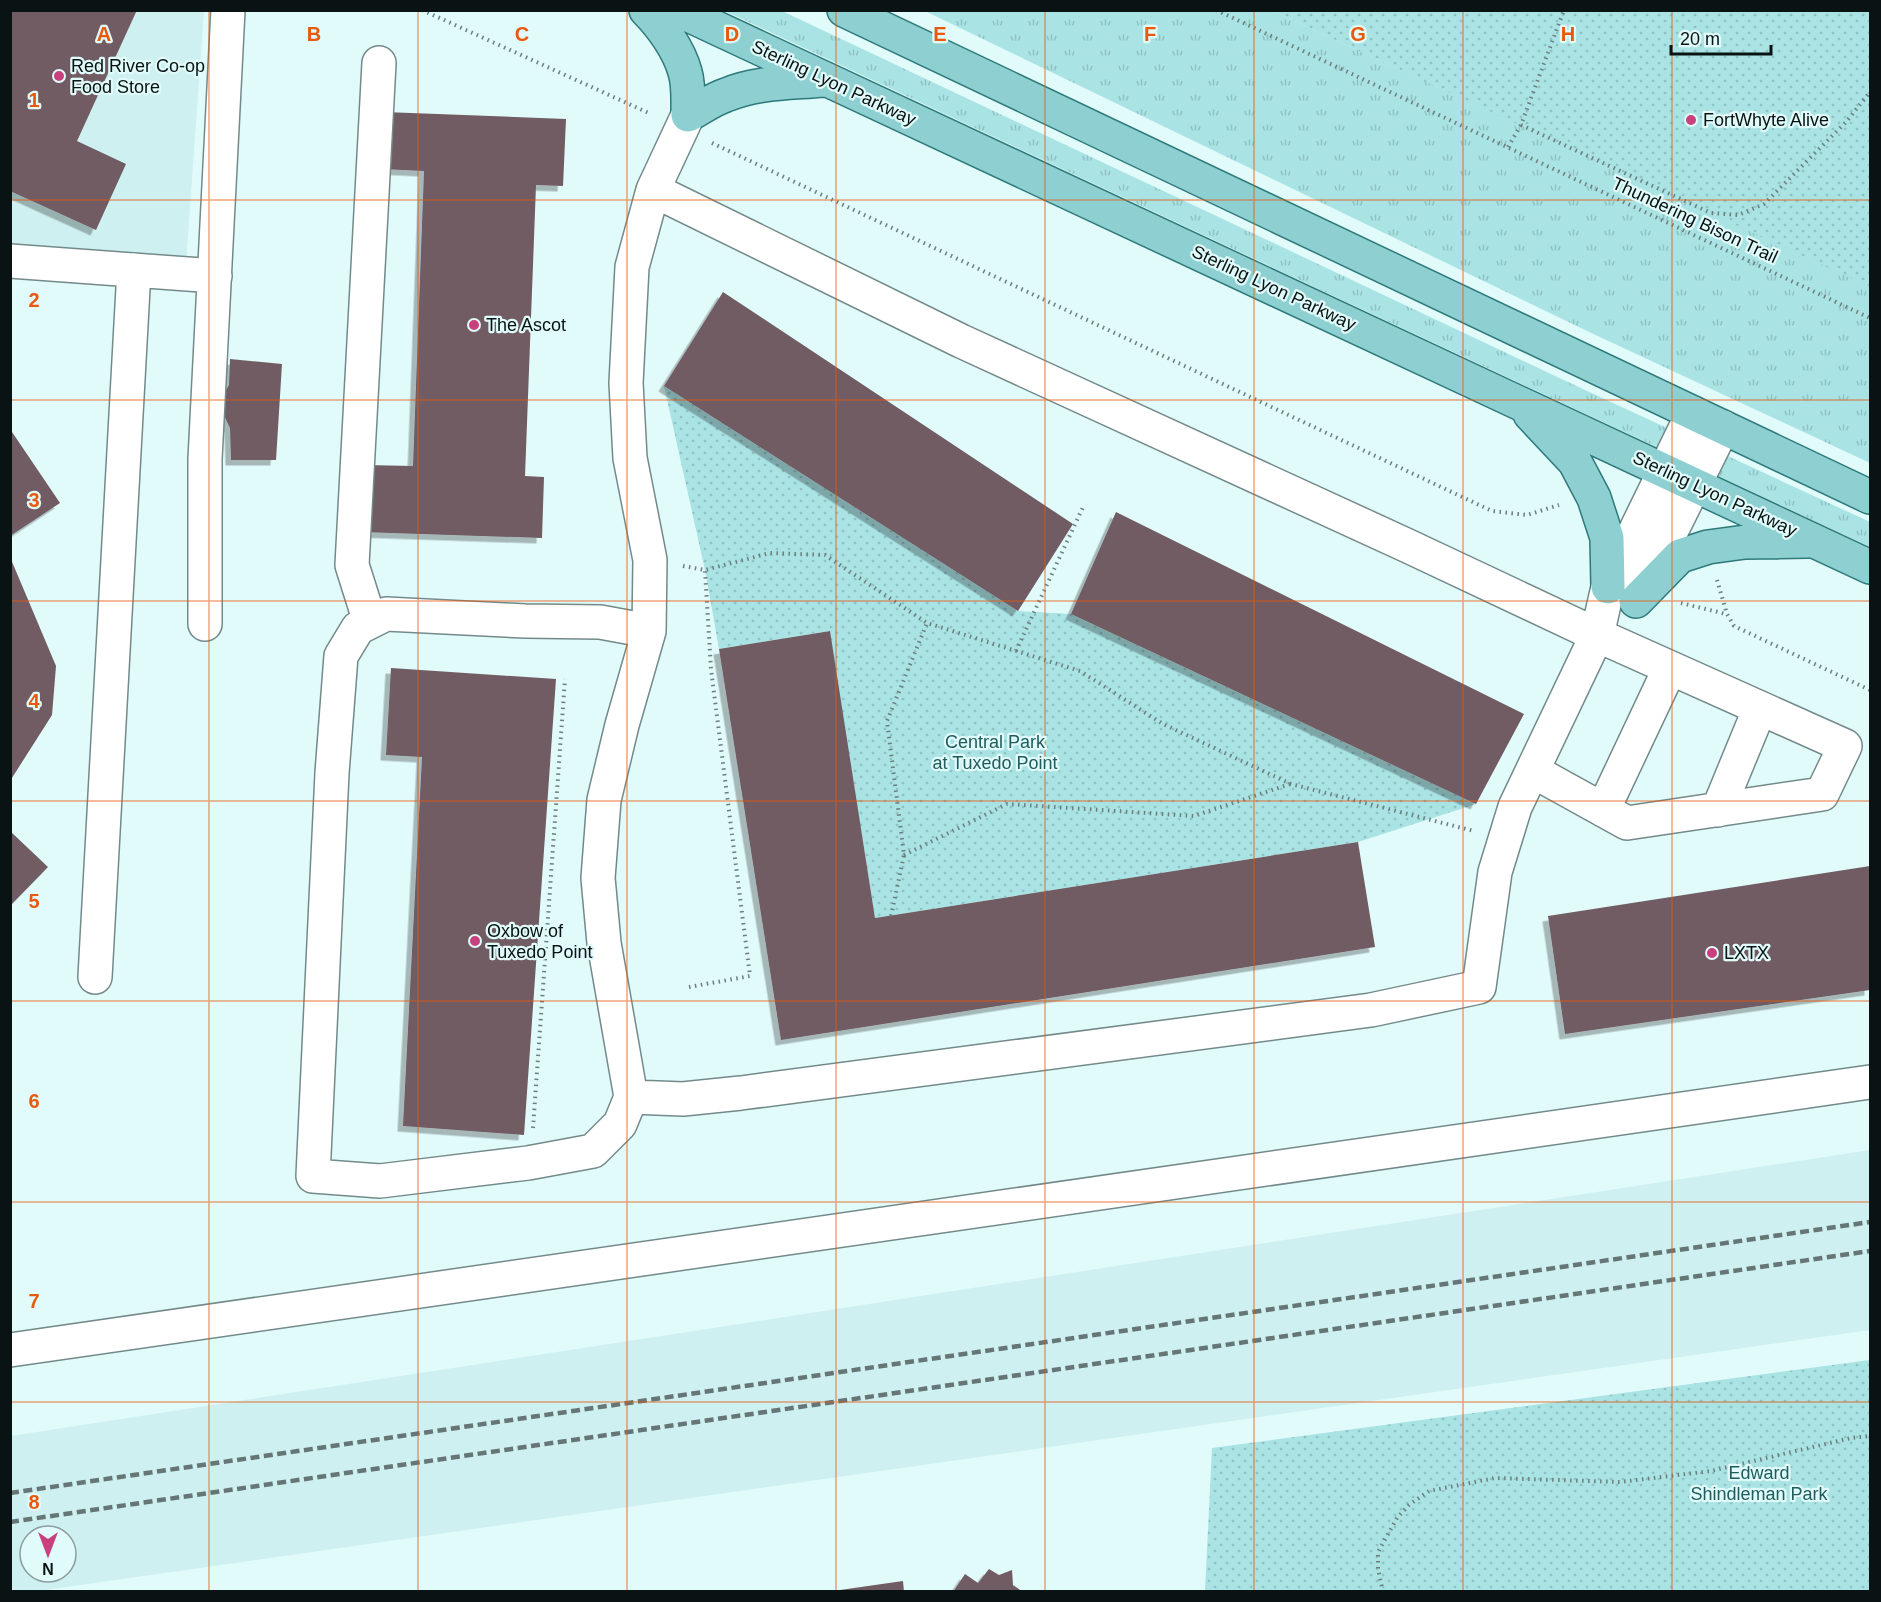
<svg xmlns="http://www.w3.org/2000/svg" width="1881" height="1602" font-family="Helvetica,sans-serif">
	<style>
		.built { fill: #cef0f0; fill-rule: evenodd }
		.grass { fill: url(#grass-tufts) }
		.park { fill: url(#park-dots) }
		.building { fill: #6f5c62; filter: url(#shadow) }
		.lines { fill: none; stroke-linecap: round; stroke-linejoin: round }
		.minor-casing { stroke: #748a8a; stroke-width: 36 }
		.major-casing { stroke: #2e7a7b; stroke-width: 36 }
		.path { stroke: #6d7e7e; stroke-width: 4; stroke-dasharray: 1.5 4.5; stroke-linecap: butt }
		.minor { stroke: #fff; stroke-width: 33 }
		.major { stroke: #8ed0d1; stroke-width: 33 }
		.rail { stroke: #667676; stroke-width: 4.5; stroke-dasharray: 9 4.5; stroke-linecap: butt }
		.grid { fill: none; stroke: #e8590c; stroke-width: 1.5; stroke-opacity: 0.55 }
		.poi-dot { fill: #c8407d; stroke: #e1fafa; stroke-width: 2 }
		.labels { text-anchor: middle; stroke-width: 4.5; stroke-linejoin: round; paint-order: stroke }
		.poi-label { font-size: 18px; fill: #0a1313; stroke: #e1fafa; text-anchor: start }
		.street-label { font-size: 18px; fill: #0a1313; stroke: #e1fafa }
		.park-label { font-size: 18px; fill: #1e5c5d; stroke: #e1fafa }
		.grid-label { font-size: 20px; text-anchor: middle; font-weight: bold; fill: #e8590c; stroke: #e1fafa; stroke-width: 4.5; stroke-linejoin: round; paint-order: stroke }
	</style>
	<defs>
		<pattern id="grass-tufts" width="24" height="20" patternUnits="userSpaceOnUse" patternTransform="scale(1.5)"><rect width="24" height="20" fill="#a9e3e4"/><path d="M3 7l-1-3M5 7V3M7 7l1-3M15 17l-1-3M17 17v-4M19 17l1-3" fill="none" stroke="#90c2c3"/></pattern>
		<pattern id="park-dots" width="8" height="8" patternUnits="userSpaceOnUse" patternTransform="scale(1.5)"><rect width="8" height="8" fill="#a9e3e4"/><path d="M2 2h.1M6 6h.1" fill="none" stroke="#90c2c3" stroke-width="1.8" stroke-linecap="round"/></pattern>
		<filter id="shadow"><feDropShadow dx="-5.5" dy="5.5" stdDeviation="0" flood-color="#0004"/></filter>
	</defs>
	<rect width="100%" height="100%" fill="#e1fafa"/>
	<path class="built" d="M10,11H204L186,263L11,249Z
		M1870,1150V1330L38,1591H11V1436ZM30,1536H66V1572H30Z"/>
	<path class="grass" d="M725,11H782L1585,390L1870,522V547Z
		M925,11H1273L1749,230L1870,89V463L1587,331Z"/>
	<path class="park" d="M1273,11H1870V287Z
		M664,386L1018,611L1071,614L1476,804L1358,842L875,918L829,631L719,649L705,570Z
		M1870,1360V1591H1205L1212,1448Z"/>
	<path class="building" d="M10,10H137L77,141L126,164L96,230L10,191Z
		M384,112L566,119L563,186L536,185L525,476L544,477L542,538L362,532L365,465L413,466L424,171L382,169Z
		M723,292L1073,524L1018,611L664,386Z
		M230,359L282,364L276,460H231L230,428L218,403L229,385Z
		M10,429L60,503L10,536Z
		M1116,512L1524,714L1476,804L1071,614Z
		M10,557L56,666L52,715L10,781Z
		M830,631L875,918L1358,842L1375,947L781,1040L719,649Z
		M391,668L556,679L524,1135L403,1126L422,757L386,755Z
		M10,831L48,867L10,906Z
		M1870,866V990L1565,1034L1548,916Z
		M989,1569L999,1575L1012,1570L1013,1585L1023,1592H953L965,1574L978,1583Z
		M903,1581L904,1592H840V1590Z"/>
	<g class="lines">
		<defs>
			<path id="minor" d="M688,115L653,190L961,341L1408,546L1597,635L1845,746L1822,794L1627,823L1533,771
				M10,261L215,276
				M1641,592L1723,427
				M370,622L352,565L379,63
				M205,624V459L228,10
				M649,631L600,622L525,621L386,614L358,628L341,656L332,773L313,1176L380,1181L528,1163L593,1151L620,1124L631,1097L604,943L598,878L604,800L622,725L649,631L650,560L630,458L626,383L632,267L653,190
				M1603,810L1670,668
				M1718,810L1760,708
				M95,977L134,270
				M631,1097L683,1099L741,1093L1371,1010L1479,987L1495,872L1515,807L1597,635L1608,587L1693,413
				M10,1350L1870,1082"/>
			<path id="major" d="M646,10C662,26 679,50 685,72C689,85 688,101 688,115C700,109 713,99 726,95C757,82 790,83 823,80
				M678,10L1870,567
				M844,10L1870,497
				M1530,414L1575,462L1594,498L1607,538L1608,587
				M1636,601L1680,556L1708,547L1745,542L1808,541"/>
		</defs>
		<use href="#minor" class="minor-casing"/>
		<use href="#major" class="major-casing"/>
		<path class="path" d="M422,10L651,114
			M1216,10L1870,318
			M1521,125L1711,213L1738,215L1764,204L1846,122L1870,92
			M712,143L1492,511L1527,515L1559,505
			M1508,147L1521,125L1564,10
			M683,566L705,570L770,553L825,555L927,623L1080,671L1163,724L1291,784L1474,831
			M1717,580L1727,614L1734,626L1870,690
			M1681,603L1726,614
			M1016,651L1084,505
			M904,855L1007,804L1194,816L1290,784
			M891,916L904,855L887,721L927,623
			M689,987L750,976L711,669L705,570
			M533,1128L565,679
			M1383,1592L1378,1569V1552L1397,1518L1409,1505L1429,1491L1495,1478L1620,1482L1711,1471L1851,1438L1870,1436"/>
		<use href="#minor" class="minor"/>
		<use href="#major" class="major"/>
		<path class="rail" d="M10,1493L1870,1222
			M10,1522L1870,1251"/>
	</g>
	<path class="grid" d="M209,10V1592M418,10V1592M627,10V1592M836,10V1592M1045,10V1592M1254,10V1592M1463,10V1592M1672,10V1592M10,200H1870M10,400H1870M10,601H1870M10,801H1870M10,1001H1870M10,1202H1870M10,1402H1870"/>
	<g class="poi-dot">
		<circle cx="59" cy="76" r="6"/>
		<circle cx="1691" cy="120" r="6"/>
		<circle cx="474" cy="325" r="6"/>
		<circle cx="475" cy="941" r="6"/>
		<circle cx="1712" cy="953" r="6"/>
	</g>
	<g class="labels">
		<g class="poi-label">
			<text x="71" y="72">Red River Co-op<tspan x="71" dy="21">Food Store</tspan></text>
			<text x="1703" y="126">FortWhyte Alive</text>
			<text x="486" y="331">The Ascot</text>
			<text x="487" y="937">Oxbow of<tspan x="487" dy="21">Tuxedo Point</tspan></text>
			<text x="1724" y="959">LXTX</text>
		</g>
		<g class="street-label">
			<text transform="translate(834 83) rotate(25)" y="6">Sterling Lyon Parkway</text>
			<text transform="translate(1695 220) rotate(25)" y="6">Thundering Bison Trail</text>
			<text transform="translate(1274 288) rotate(25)" y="6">Sterling Lyon Parkway</text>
			<text transform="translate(1715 494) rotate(25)" y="6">Sterling Lyon Parkway</text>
		</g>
		<g class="park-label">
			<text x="995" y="748">Central Park<tspan x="995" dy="21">at Tuxedo Point</tspan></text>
			<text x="1759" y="1479">Edward<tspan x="1759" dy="21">Shindleman Park</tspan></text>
		</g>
	</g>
	<g class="grid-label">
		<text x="104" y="41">A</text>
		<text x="314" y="41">B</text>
		<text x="522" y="41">C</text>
		<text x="732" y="41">D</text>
		<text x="940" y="41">E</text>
		<text x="1150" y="41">F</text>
		<text x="1358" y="41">G</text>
		<text x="1568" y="41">H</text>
		<text x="34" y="107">1</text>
		<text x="34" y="307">2</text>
		<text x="34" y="507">3</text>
		<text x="34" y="708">4</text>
		<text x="34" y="908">5</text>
		<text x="34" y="1108">6</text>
		<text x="34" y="1308">7</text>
		<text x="34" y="1509">8</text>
	</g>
	<rect width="1881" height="1602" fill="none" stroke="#0a1313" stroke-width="24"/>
	<g transform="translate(48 1554) rotate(180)"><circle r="28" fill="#e1fafa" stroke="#8b9e9e" stroke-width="1.5"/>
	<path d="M0-4.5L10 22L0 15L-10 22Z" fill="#c8407d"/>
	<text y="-9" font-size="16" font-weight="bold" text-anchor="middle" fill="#0a1313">N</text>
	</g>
	<path d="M1671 45v9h100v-9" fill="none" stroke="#0a1313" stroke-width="3"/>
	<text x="1680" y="45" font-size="18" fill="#0a1313" stroke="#e1fafa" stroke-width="4.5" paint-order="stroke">20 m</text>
</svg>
